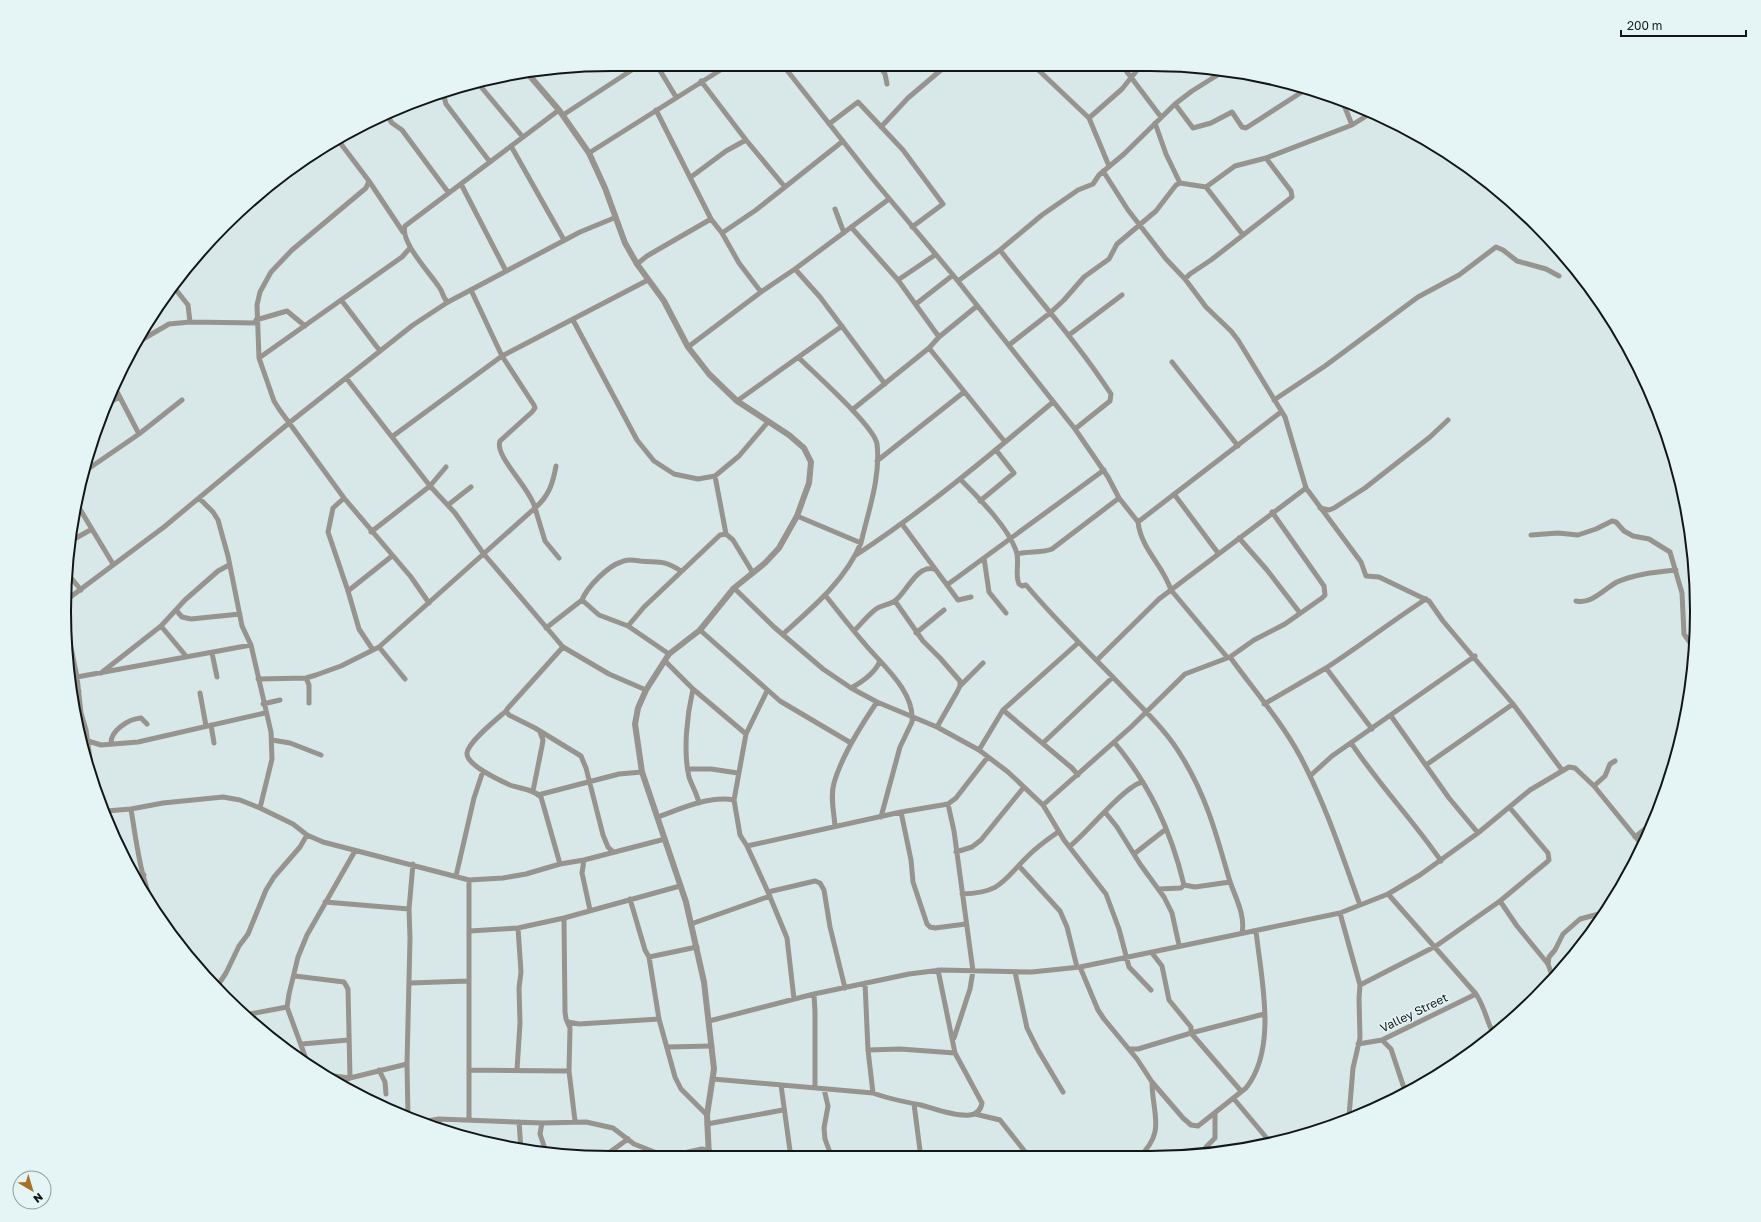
<svg xmlns="http://www.w3.org/2000/svg" width="1761" height="1222" font-family="'Golos Text',sans-serif">
	<style>
		.lines { fill: none; stroke-linecap: round; stroke-linejoin: round }
		.minor { stroke: #97938f; stroke-width: 5 }
		.tertiary { stroke: #97938f; stroke-width: 6 }
		.labels { text-anchor: middle; stroke-width: 3; stroke-linejoin: round; paint-order: stroke }
		.street-label { font-size: 12px; fill: #111717; stroke: #e5f4f4 }
		.rim { fill: none; stroke: #111717; stroke-width: 2 }
	</style>
	<rect width="100%" height="100%" fill="#d8e7e7"/>
	<g class="lines">
		<path class="minor" d="M656,64L676,97
			M782,64L872,178L953,275L1075,429L1108,477L1119,498L1138,522
			M878,64L885,74L887,84
			M1032,64L1089,118L1109,166
			M1121,64L1161,117
			M701,81L746,140L785,187
			M477,82L522,136
			M445,91L451,92L475,82
			M446,92L444,97L446,104L490,162
			M1342,100L1352,125
			M1175,104L1193,128L1211,123L1232,112L1242,127L1246,128L1308,88
			M656,110L711,219L722,233L739,263L761,292
			M386,114L392,123L402,130L448,192
			M563,115L641,64
			M1089,118L1122,89L1142,64
			M1155,123L1166,154L1180,183
			M829,124L858,102L903,150L943,204L912,227
			M881,127L908,98L948,64
			M338,140L369,181L366,188L292,250L271,272L260,292L257,305L259,358L274,401L279,409L344,498L411,577L429,603
			M511,146L564,240
			M589,153L730,64
			M1103,171L1128,210L1166,259L1185,279L1206,307L1231,331L1238,340L1285,417L1306,488L1361,562L1366,576L1379,577L1429,601L1443,621L1513,704L1562,770
			M691,177L726,151L746,140
			M369,181L403,232
			M461,184L506,271
			M1206,187L1243,235
			M835,209L844,233
			M851,227L898,280L939,337
			M722,233L756,210L843,141
			M1000,250C1037,298 1078,343 1111,394L1110,401L1075,429
			M637,264L647,256L711,219
			M795,269L820,297L885,384
			M1185,279L1190,274L1211,260L1292,197L1291,191L1266,158
			M898,280L935,255
			M958,281L1000,250L1042,215L1078,190L1093,184L1099,175L1124,154L1175,104L1192,91L1224,71
			M173,286L188,305L190,322
			M342,301L380,351
			M448,302C442,298 444,293 439,287C430,273 400,242 405,226L559,110
			M916,304L953,275
			M256,320L287,311L305,326
			M573,320L637,440L654,461L674,474L698,479L715,476L739,456L768,422
			M1069,335L1122,295
			M138,342L169,324L190,322L256,323
			M1009,345L1050,313L1064,300L1084,277L1109,259L1117,244L1156,211L1176,185L1180,183L1206,187L1235,166L1266,158L1352,125L1371,113
			M688,347L761,292L795,269L889,199
			M929,348L1005,442
			M259,358L402,257L410,248
			M1172,362L1238,446
			M347,379L430,486L455,513L483,553L563,647L609,674L646,690
			M114,386L139,434
			M1274,400L1325,366L1418,297L1459,275L1496,247L1503,250L1517,261L1546,269L1559,276
			M737,401L842,326
			M105,405L119,397
			M852,410L929,348L939,337L977,306
			M393,436L502,356L648,280
			M877,461L964,392
			M556,466C553,483 549,496 535,508L545,541L559,558
			M88,469L139,434L182,400
			M715,476L726,534
			M960,479C978,497 1011,530 1017,554C1019,564 1015,576 1019,584L1022,586L1026,585C1058,623 1095,658 1130,695C1149,715 1168,733 1182,757C1206,796 1216,833 1228,875C1233,894 1246,913 1242,933
			M1174,494L1218,553
			M199,498L213,512L218,520L228,556L242,626L251,645L271,732L272,759L260,808
			M344,498L333,508L328,532L348,591L359,629L373,650
			M980,501L1014,473L996,450
			M448,505L471,487
			M78,506L113,564
			M1320,508L1329,510L1334,508L1365,488L1430,437L1448,420
			M797,516L861,543
			M902,524L947,585L1104,470
			M371,532L430,486L446,467
			M1531,535L1558,533L1578,535L1596,529L1612,521L1616,522L1624,531L1633,536L1649,539L1670,552L1682,593L1684,634L1693,647
			M1239,538L1267,570L1300,613
			M69,542L92,529
			M1017,554C1028,551 1043,553 1052,549L1119,498
			M856,555C926,509 989,456 1053,402
			M984,558L989,592L1006,613
			M72,579L81,590
			M947,585L958,600L971,597
			M734,588L774,627L823,669L851,688L877,702L937,727L979,750L1008,772L1043,805L1064,840L1106,894L1119,929L1129,967L1151,990
			M348,591L392,556
			M825,595C838,611 851,628 864,643C882,665 915,691 912,722L900,747L881,817
			M582,600C587,587 608,566 621,562C628,559 633,560 640,561C659,563 662,559 681,571
			M65,601L164,527L289,423L413,325L448,302L580,232L614,218
			M895,601L923,641L940,658L960,681V686L957,692L937,727
			M1576,601C1591,605 1604,589 1617,582C1635,574 1657,572 1676,570
			M176,610L182,617L191,619L240,614
			M64,613L77,677L81,713L86,730L91,766
			M161,626L186,656
			M628,626L644,607L720,535L726,534L733,540L753,573
			M546,628L582,600L599,615L628,626L669,654
			M700,630L780,701L851,743
			M854,631C861,624 868,615 876,609C882,605 890,605 896,600C907,591 917,565 934,569
			M916,633L944,610
			M783,634C812,608 845,581 861,543C868,512 881,477 877,444C874,426 814,373 799,358
			M379,647L405,679
			M563,647L508,708L506,711L509,715L535,728L581,756L586,768L603,835L608,847L613,852
			M212,653L217,677
			M1227,657L1171,590C1163,565 1141,549 1138,522L1281,412
			M1230,657C1253,689 1281,721 1300,756C1325,803 1342,855 1360,905
			M1097,660L1159,599L1306,488
			M665,661L693,689L746,734
			M1326,668C1360,646 1392,621 1426,599
			M101,673L161,626L185,600L218,571L229,565
			M77,677L251,645
			M306,678L309,685V703
			M258,679L306,678L316,675L341,666L379,647L535,508C531,489 494,456 500,441L532,412L535,408L534,405L502,356L471,290
			M960,686L983,663
			M851,688C862,682 875,673 880,661
			M693,689C687,715 683,751 689,777C692,786 697,794 699,803
			M767,691L746,734L734,800L740,835L747,846L768,892L787,938L794,999
			M200,693L206,726
			M72,694L79,691
			M263,704L280,700
			M1264,704L1326,668L1372,729
			M73,707L78,713
			M1003,710L1072,768L1078,775
			M506,711C497,719 468,742 467,753C466,765 501,781 510,785C521,789 533,789 541,797L560,864
			M1391,716L1449,798L1478,833
			M211,725L214,743
			M272,740L290,743L321,755
			M88,741L101,745L138,742L265,713
			M1114,742C1150,785 1171,831 1184,885L1181,888L1159,889
			M1043,743L1113,677
			M111,744C110,731 128,719 141,718L147,724
			M1352,744C1379,785 1413,820 1441,861
			M979,750L1003,710L1078,643
			M1426,765L1513,704
			M689,769H711L738,773
			M1310,776L1332,756L1475,656
			M1594,786L1605,776L1610,764L1615,761
			M533,791L542,746L543,740L540,732
			M538,795L619,774L642,772
			M948,804L954,831L973,971L970,989L954,1038
			M1043,805L1131,727L1185,674L1230,657L1254,640L1285,624L1322,598L1325,595L1324,586L1272,512
			M131,809C137,846 142,894 164,924
			M106,811L131,809L163,803L223,797L240,800L260,808L293,824L307,835L323,842L469,880L503,878L526,874L560,864L584,860L665,839
			M901,812L911,860L913,882L927,924L930,927L935,928L966,924
			M1105,812L1117,827L1140,864L1164,897L1172,913L1179,945
			M658,817C680,809 710,795 734,800
			M835,826C834,812 830,797 834,783C841,758 862,724 877,702
			M1635,837L1655,821
			M747,846L901,812L948,804L956,798L987,758
			M1070,846C1086,834 1126,784 1143,782
			M956,852L972,847L981,840L1024,787
			M1134,854L1166,829
			M584,860L582,873L590,910
			M1019,866L1060,911L1067,927L1077,967
			M456,876L474,798L483,771
			M134,877L144,875
			M469,880V1119
			M1184,885L1195,887L1230,882
			M768,892L815,881L820,883L824,890L830,927L845,988
			M962,894C1002,893 1003,880 1029,855C1038,846 1048,839 1058,832
			M1388,894L1476,994C1485,1008 1486,1019 1493,1033
			M630,899L645,950L649,957L659,1019L675,1077L681,1089L707,1115
			M1500,901L1517,926L1548,964L1553,978
			M325,902L409,909
			M1340,913L1360,985L1359,998L1360,1038L1353,1068L1349,1116
			M564,918L565,1012L566,1019L570,1028L569,1071L575,1121
			M691,924L770,896
			M470,931L518,928L564,918L680,886
			M1152,953L1162,966L1169,1000L1191,1027V1033L1264,1014
			M649,957L697,947
			M1548,964L1549,957L1555,950L1563,934L1580,919L1599,914L1611,904
			M1080,967L1098,1010L1104,1019L1137,1059L1152,1082L1183,1118L1191,1125L1198,1126L1246,1088C1278,1048 1261,978 1256,931
			M1015,972L1027,1028L1038,1050L1063,1092
			M295,976L344,982L348,989L350,1078L407,1064
			M410,983L468,981
			M865,983L868,1050
			M1360,985L1436,946L1500,901L1547,862L1549,860L1548,853L1510,808
			M216,988L226,973L239,946L248,934L266,890L274,877L300,847L307,835
			M814,994L815,1012V1088
			M245,1015L287,1007
			M709,1021L814,994L909,974L941,970L1032,972L1080,967L1340,913L1388,894L1420,875L1478,833L1530,790L1569,767L1575,768L1594,786L1642,845
			M568,1022L579,1024L659,1019
			M1382,1040L1391,1049L1406,1094
			M302,1044L348,1040
			M1358,1044L1382,1040L1476,994
			M667,1047L712,1046
			M1129,1049H1138L1191,1033L1241,1091
			M309,1067L287,1007L289,994L298,957L307,935L355,851
			M379,1070L385,1082L386,1094
			M470,1070L569,1071
			M517,1070L520,1023L519,988L521,972L518,928
			M325,1075L350,1078L339,1083
			M713,1079L873,1093C889,1099 905,1102 921,1105C935,1109 957,1117 970,1115C978,1114 981,1109 982,1103L955,1053L938,970
			M781,1085L791,1158
			M824,1089L828,1106L824,1128L825,1139L832,1158
			M873,1093L868,1050L900,1049L955,1053
			M1234,1099L1270,1142
			M914,1104L921,1158
			M975,1114L1000,1120L1030,1158
			M408,1118L407,1064L410,938L409,909L413,864
			M420,1122L439,1119L542,1123L586,1122L613,1128L634,1144L662,1155H674L702,1149L710,1151
			M519,1122L521,1149
			M542,1123L540,1134L546,1152
			M707,1124L783,1110
			M439,1128V1119
			M1147,1150L1149,1158
			M1203,1153L1206,1147L1215,1138V1113
			M603,1157L628,1139
			M1138,1158C1167,1132 1152,1114 1152,1082"/>
		<path class="tertiary" d="M529,75L559,110L589,153L605,188L625,243L637,264L664,301L688,347L709,374L737,401L789,435L804,448L811,462L809,483L797,516L779,548L765,563L734,588L700,630L669,654L646,690L638,708L635,724L642,772L686,902L704,982L714,1069L707,1115L709,1158"/>
	</g>
	<g class="labels">
		<g class="street-label">
			<text transform="translate(1414 1013) rotate(-26)" y="4">Valley Street</text>
		</g>
	</g>
	<path d="M0 0H1761V1222H0ZM611 71H1150A540 540 0 0 1 1690 611V611A540 540 0 0 1 1150 1151H611A540 540 0 0 1 71 611V611A540 540 0 0 1 611 71Z" fill="#e5f4f4" fill-rule="evenodd"/>
	<path class="rim" d="M611 71H1150A540 540 0 0 1 1690 611V611A540 540 0 0 1 1150 1151H611A540 540 0 0 1 71 611V611A540 540 0 0 1 611 71Z"/>
	<g transform="translate(32 1190) rotate(142)"><circle r="19" fill="#e5f4f4" stroke="#909c9c"/>
	<path d="M0-3L7 15L0 10L-7 15Z" fill="#a6722a"/>
	<text y="-6" font-size="11" font-weight="bold" text-anchor="middle" fill="#111717">N</text>
	</g>
	<path d="M1621 30v6h125v-6" fill="none" stroke="#111717" stroke-width="2"/>
	<text x="1627" y="30" font-size="12" fill="#111717" stroke="#e5f4f4" stroke-width="3" paint-order="stroke">200 m</text>
</svg>
